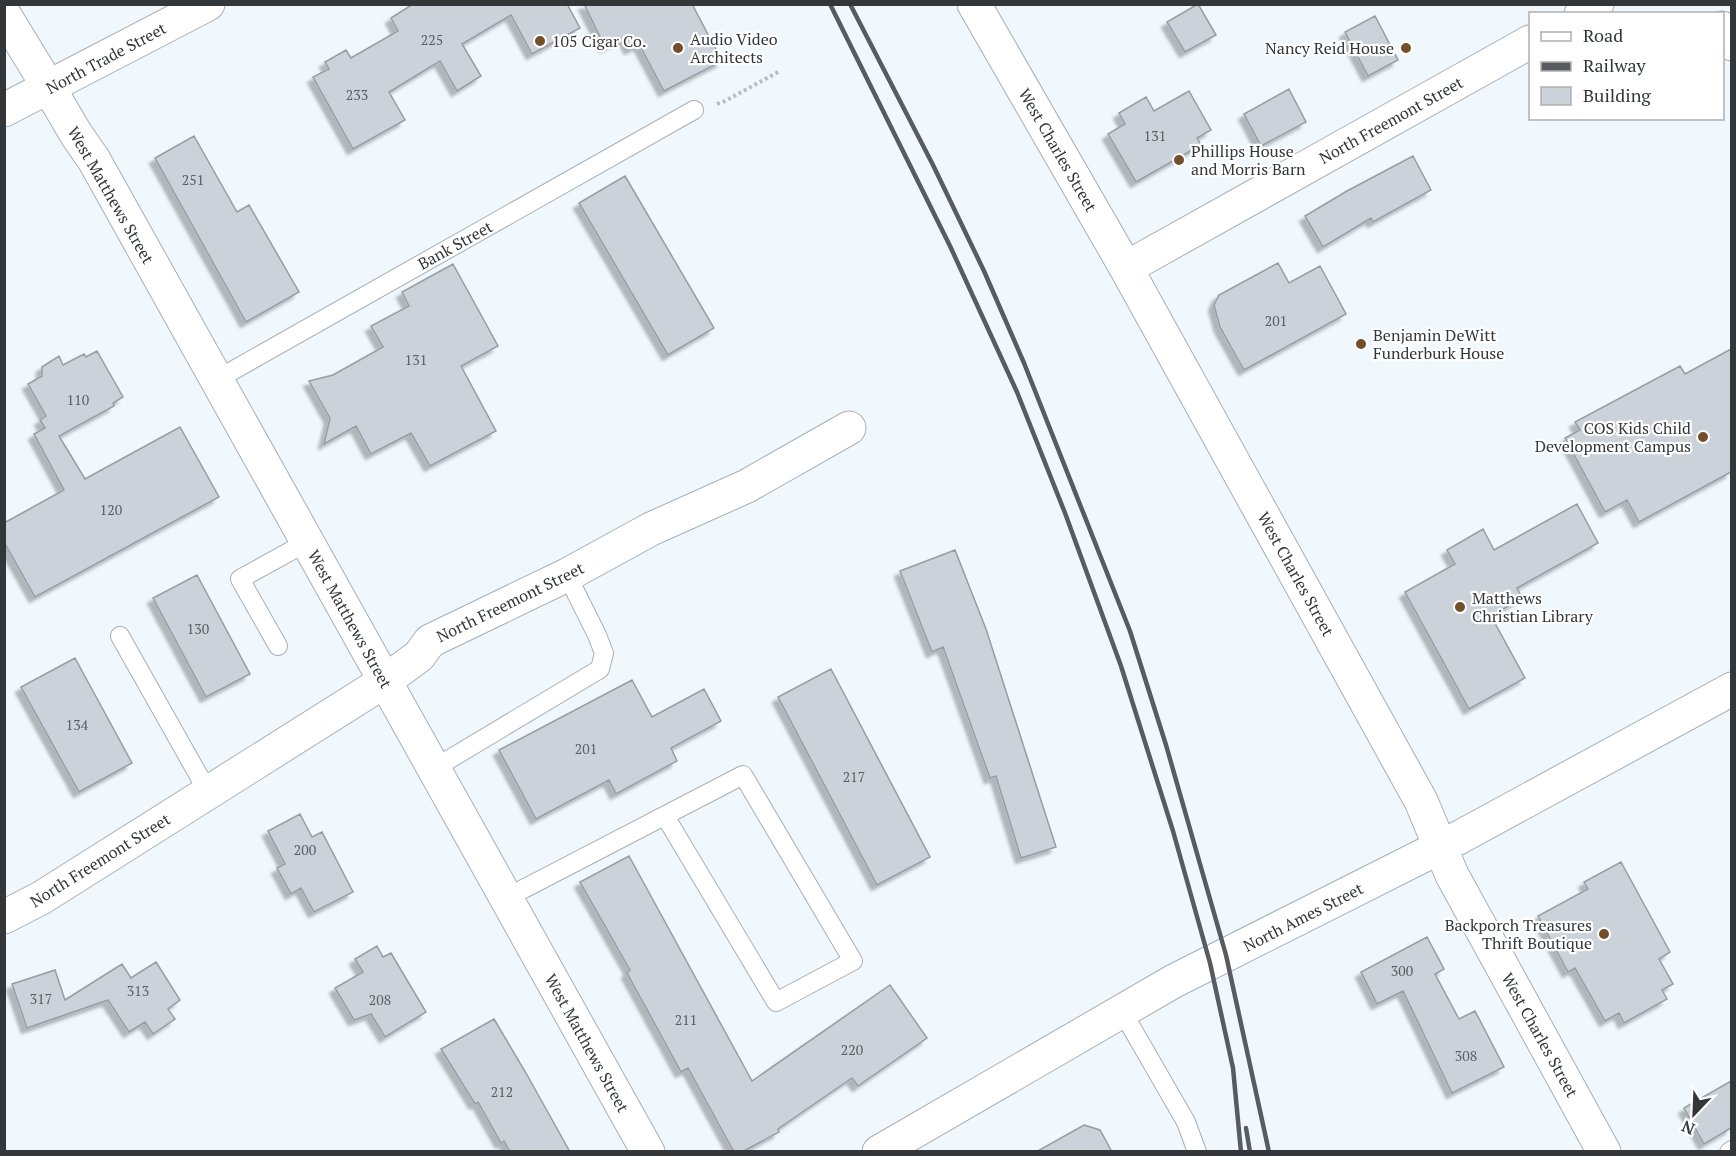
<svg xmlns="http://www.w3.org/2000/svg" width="1736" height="1156" font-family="'PT Serif',serif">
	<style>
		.building { fill: #cbd2d9; stroke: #969da3; stroke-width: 1.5; filter: url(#shadow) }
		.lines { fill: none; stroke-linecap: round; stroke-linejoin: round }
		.lane-casing { stroke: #a8afb5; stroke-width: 20 }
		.street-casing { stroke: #a8afb5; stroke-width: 35 }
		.secondary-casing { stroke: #a8afb5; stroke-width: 35 }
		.path { stroke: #b7bdc2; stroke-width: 4; stroke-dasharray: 3 3; stroke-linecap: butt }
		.lane { stroke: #fff; stroke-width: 18 }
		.street { stroke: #fff; stroke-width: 33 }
		.secondary { stroke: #fff; stroke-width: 33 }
		.rail { stroke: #585c60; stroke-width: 4.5 }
		.poi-dot { fill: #724f28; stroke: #fff; stroke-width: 2 }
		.labels { text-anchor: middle; stroke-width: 4.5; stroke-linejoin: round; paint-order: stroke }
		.number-label { font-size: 14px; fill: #5a5e62 }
		.poi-label { font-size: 16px; fill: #34373a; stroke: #fff; text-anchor: start }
		.street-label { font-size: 16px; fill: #34373a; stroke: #fff }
	</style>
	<defs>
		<filter id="shadow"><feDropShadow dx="-5.5" dy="5.5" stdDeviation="1.5" flood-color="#0004"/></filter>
	</defs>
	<rect width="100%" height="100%" fill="#f0f8fe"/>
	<path class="building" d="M413,4H567L580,28L532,54L511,15L462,44L481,76L457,91L440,61L389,92L405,120L353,149L313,77L329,69L325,62L346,50L351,58L398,31L391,18Z
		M584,4H692L722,61L664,91L639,44L630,49L624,38L605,47Z
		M1198,4L1216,35L1185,52L1167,22Z
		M1375,16L1398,60L1368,76L1345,32Z
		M1289,89L1306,122L1261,146L1244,114Z
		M1189,91L1211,130L1197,138L1201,145L1136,182L1108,134L1125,124L1119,113L1146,97L1154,111Z
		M194,136L237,212L249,205L299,292L246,322L155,158Z
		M1413,156L1431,190L1373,222L1371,218L1323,247L1305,216L1347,191Z
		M625,176L714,328L668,355L579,203Z
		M1278,263L1289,283L1320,266L1346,314L1244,370L1220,327L1214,305L1219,295Z
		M453,264L498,346L461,366L496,431L430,466L411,433L371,454L356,426L324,444L330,418L309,381L333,375L383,347L371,326L409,306L402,292Z
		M1731,349V472L1639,522L1627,500L1605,512L1565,438L1580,430L1575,422L1680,366L1685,374Z
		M97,351L123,397L113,403L114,406L59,436L85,479L180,427L219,497L35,597L4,542V523L64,490L34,434L45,428L40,420L46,416L28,384L42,376V367L59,356L63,365L84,354L86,357Z
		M1577,504L1598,543L1517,588L1522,598L1491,616L1525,678L1469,709L1405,592L1455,564L1447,550L1483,529L1494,550Z
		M955,550L986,629L1056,847L1021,858L996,776L990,778L943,647L932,652L900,571Z
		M197,575L250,674L206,697L153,598Z
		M75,658L132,763L79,792L21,687Z
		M831,669L930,857L877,885L778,697Z
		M632,680L652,717L704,689L721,721L671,748L677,761L616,794L609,780L536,819L499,750Z
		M300,814L312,837L322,832L353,892L314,912L301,888L291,894L277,868L285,864L268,831Z
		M629,856L752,1081L890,985L927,1038L858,1086L852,1078L778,1129L779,1132L742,1152H734L688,1068L681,1072L627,973L630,970L580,882Z
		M1621,862L1670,952L1659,959L1673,984L1662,990L1667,999L1624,1023L1619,1013L1605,1021L1575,968L1568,972L1538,916L1588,889L1584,882Z
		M1427,937L1444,969L1435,974L1459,1019L1475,1011L1504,1067L1452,1093L1403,991L1377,1004L1361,972Z
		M377,946L383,957L391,953L426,1012L385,1037L371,1014L354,1020L335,988L363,972L355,959Z
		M156,962L180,1000L168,1009L175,1019L153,1034L145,1022L129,1032L108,1000L27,1028L12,984L55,970L65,1000L122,964L131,978Z
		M494,1019L526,1073L570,1152H510L504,1141L501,1143L478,1102L475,1104L441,1049Z
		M1731,1081V1128L1704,1144L1684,1108Z
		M1084,1125L1100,1130L1112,1152H1036Z"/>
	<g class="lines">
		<defs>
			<path id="lane" d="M216,380L694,110
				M120,636L208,792
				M278,646L240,579L307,542
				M433,769L600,669L604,653L597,635L567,575
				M506,898L743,775L853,961L776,1002L665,816
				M1122,1011L1186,1122L1197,1152
				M1729,1152L1732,1150"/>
			<path id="street" d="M974,4L1126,268L1421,801L1452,875L1604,1152
				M1581,14L1597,4
				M49,88L76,134L94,160L648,1152
				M1126,268L1530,42
				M4,917L41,898L385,681L419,656L430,641L567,575L651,529L747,486L849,428
				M879,1152L1174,981L1460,837L1732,689"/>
			<path id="secondary" d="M4,14L49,88
				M1722,28L1732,44
				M4,110L208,4"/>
		</defs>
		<use href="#lane" class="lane-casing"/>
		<use href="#street" class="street-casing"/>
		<use href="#secondary" class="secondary-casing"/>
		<path class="path" d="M717,104L725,101L780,71"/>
		<use href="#lane" class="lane"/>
		<use href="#street" class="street"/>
		<use href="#secondary" class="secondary"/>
		<path class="rail" d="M830,4L950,246L1017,392L1065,513L1121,666L1173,831L1210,963L1233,1068L1241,1152
			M850,4L933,165L984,271L1024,363L1130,631L1166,745L1226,955L1269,1152
			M1246,1128L1250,1152"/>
	</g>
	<g class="poi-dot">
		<circle cx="540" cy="41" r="6"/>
		<circle cx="678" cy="48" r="6"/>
		<circle cx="1406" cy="48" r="6"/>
		<circle cx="1179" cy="160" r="6"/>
		<circle cx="1361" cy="344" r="6"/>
		<circle cx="1703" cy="437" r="6"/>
		<circle cx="1460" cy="607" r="6"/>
		<circle cx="1604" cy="934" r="6"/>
	</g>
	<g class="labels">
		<g class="number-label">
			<text x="432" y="45">225</text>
			<text x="357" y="100">233</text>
			<text x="1155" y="141">131</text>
			<text x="193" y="185">251</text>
			<text x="1276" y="326">201</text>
			<text x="416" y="365">131</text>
			<text x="78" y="405">110</text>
			<text x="111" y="515">120</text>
			<text x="198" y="634">130</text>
			<text x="77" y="730">134</text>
			<text x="586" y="754">201</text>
			<text x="854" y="782">217</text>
			<text x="305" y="855">200</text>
			<text x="1402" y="976">300</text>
			<text x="138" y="996">313</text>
			<text x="41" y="1004">317</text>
			<text x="380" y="1005">208</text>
			<text x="686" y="1025">211</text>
			<text x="852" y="1055">220</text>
			<text x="1466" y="1061">308</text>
			<text x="502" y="1097">212</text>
		</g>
		<g class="poi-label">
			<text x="690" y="45">Audio Video<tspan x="690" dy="18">Architects</tspan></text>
			<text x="552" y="47">105 Cigar Co.</text>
			<text x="1394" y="54" text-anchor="end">Nancy Reid House</text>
			<text x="1191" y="157">Phillips House<tspan x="1191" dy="18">and Morris Barn</tspan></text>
			<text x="1373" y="341">Benjamin DeWitt<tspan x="1373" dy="18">Funderburk House</tspan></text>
			<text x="1691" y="434" text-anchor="end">COS Kids Child<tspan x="1691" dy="18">Development Campus</tspan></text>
			<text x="1472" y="604">Matthews<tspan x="1472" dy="18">Christian Library</tspan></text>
			<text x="1592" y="931" text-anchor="end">Backporch Treasures<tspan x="1592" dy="18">Thrift Boutique</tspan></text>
		</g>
		<g class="street-label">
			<text transform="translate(106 58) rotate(-28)" y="6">North Trade Street</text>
			<text transform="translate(1391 120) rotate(-29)" y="6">North Freemont Street</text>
			<text transform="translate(1058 150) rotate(60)" y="6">West Charles Street</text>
			<text transform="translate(111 195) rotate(60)" y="6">West Matthews Street</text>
			<text transform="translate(455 245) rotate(-29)" y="6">Bank Street</text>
			<text transform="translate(1296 574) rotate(61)" y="6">West Charles Street</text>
			<text transform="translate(510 602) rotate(-26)" y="6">North Freemont Street</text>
			<text transform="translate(350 619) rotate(61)" y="6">West Matthews Street</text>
			<text transform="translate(100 860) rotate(-32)" y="6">North Freemont Street</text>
			<text transform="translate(1303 917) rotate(-27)" y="6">North Ames Street</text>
			<text transform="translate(1540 1035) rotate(61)" y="6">West Charles Street</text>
			<text transform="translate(587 1043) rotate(61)" y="6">West Matthews Street</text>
		</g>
	</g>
	<rect width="1736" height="1156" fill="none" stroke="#34373a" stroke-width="12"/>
	<rect x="1529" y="12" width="195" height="108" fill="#ffffff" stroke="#aeafb0" stroke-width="1.5"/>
	<rect x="1541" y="32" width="30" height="9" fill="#ffffff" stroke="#aeafb0" stroke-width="1.5"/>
	<text x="1583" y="42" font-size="18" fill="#34373a">Road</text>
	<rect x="1541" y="62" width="30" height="9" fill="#585c60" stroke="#aeafb0" stroke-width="1.5"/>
	<text x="1583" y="72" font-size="18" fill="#34373a">Railway</text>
	<rect x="1541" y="87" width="30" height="18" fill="#cbd2d9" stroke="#aeafb0" stroke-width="1.5"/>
	<text x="1583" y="102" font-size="18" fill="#34373a">Building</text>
	<g transform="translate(1694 1114) rotate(203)" stroke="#ffffff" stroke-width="4.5" paint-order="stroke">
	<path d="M0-4.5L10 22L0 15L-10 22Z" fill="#34373a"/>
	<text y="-9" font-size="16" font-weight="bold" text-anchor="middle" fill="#34373a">N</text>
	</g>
</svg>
